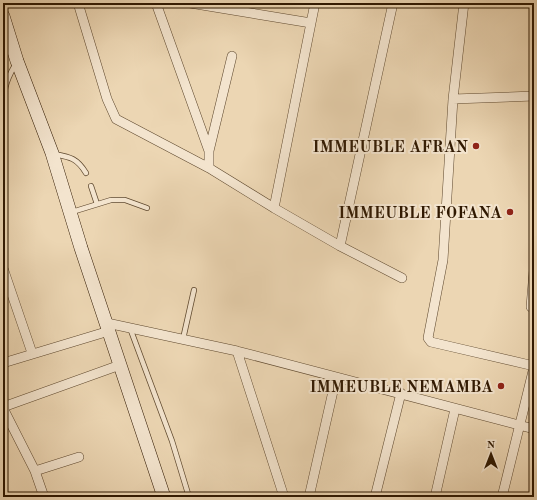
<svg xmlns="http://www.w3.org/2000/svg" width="537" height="500" font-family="'Old Standard TT',serif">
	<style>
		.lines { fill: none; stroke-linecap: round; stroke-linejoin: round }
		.lane-casing { stroke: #5e482e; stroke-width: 6 }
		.street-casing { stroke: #5e482e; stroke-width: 10 }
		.secondary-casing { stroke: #2f1801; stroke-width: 14 }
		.lane { stroke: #f3e4ce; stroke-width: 4.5 }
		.street { stroke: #f3e4ce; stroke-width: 9 }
		.secondary { stroke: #f3e4ce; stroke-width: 13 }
		.poi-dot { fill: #8f2418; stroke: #f3e4ce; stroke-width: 1.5 }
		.labels { text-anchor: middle; stroke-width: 4; stroke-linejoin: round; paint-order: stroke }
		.poi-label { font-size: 16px; font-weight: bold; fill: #2f1801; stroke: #f3e4ce; text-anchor: end }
	</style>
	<rect width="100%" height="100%" fill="#ecd6b3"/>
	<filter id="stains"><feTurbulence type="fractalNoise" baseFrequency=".005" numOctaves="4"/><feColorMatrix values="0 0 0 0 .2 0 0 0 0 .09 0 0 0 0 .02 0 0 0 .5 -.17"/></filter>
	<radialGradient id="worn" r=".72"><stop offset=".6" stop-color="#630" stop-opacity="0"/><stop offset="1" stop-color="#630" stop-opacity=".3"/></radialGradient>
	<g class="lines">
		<defs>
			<path id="lane" d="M3,113C4,91 4,84 15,65
				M54,154C70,157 77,158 86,173
				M91,186L97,204
				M72,212L111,200H125L147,208
				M130,328L172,441L189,497
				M183,339L194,290"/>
			<path id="street" d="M78,3L107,99L116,119L209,168L274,208L340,246L402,278
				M156,3L209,151V168
				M190,3L311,23
				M464,3L453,99L443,260L428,338L431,342L534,366
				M453,99L534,96
				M209,151L232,56
				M274,208L315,3
				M340,246L393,3
				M3,268L32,353
				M531,307L534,271
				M107,323L237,351L534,429
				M237,351L284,497
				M3,363L109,331
				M3,407L120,365
				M3,408L35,471L44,497
				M35,471L79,457
				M309,497L336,378
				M375,497L401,393
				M435,497L455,409
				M502,497L534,367"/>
			<path id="secondary" d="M3,16L17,61L52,153L81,248L164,497"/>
		</defs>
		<use href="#lane" class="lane-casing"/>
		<use href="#street" class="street-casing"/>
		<use href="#secondary" class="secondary-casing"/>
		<use href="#lane" class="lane"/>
		<use href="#street" class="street"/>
		<use href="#secondary" class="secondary"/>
	</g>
	<g class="poi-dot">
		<circle cx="476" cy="146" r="4"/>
		<circle cx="510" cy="212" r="4"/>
		<circle cx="501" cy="386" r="4"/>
	</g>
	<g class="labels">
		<g class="poi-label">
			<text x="468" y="152">IMMEUBLE AFRAN</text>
			<text x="502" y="218">IMMEUBLE FOFANA</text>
			<text x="493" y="392">IMMEUBLE NEMAMBA</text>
		</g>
	</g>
	<rect width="537" height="500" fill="none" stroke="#ecd6b3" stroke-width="16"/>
	<rect x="4" y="4" width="529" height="492" fill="none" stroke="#2f1801" stroke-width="2"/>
	<rect x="8" y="8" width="521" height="484" fill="none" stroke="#2f1801"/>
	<g transform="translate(491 454)" stroke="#f3e4ce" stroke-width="3" paint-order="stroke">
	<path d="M0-3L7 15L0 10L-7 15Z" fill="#2f1801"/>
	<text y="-6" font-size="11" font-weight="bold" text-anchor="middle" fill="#2f1801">N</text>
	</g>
	<rect width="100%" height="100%" filter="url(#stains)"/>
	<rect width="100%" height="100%" fill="url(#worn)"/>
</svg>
